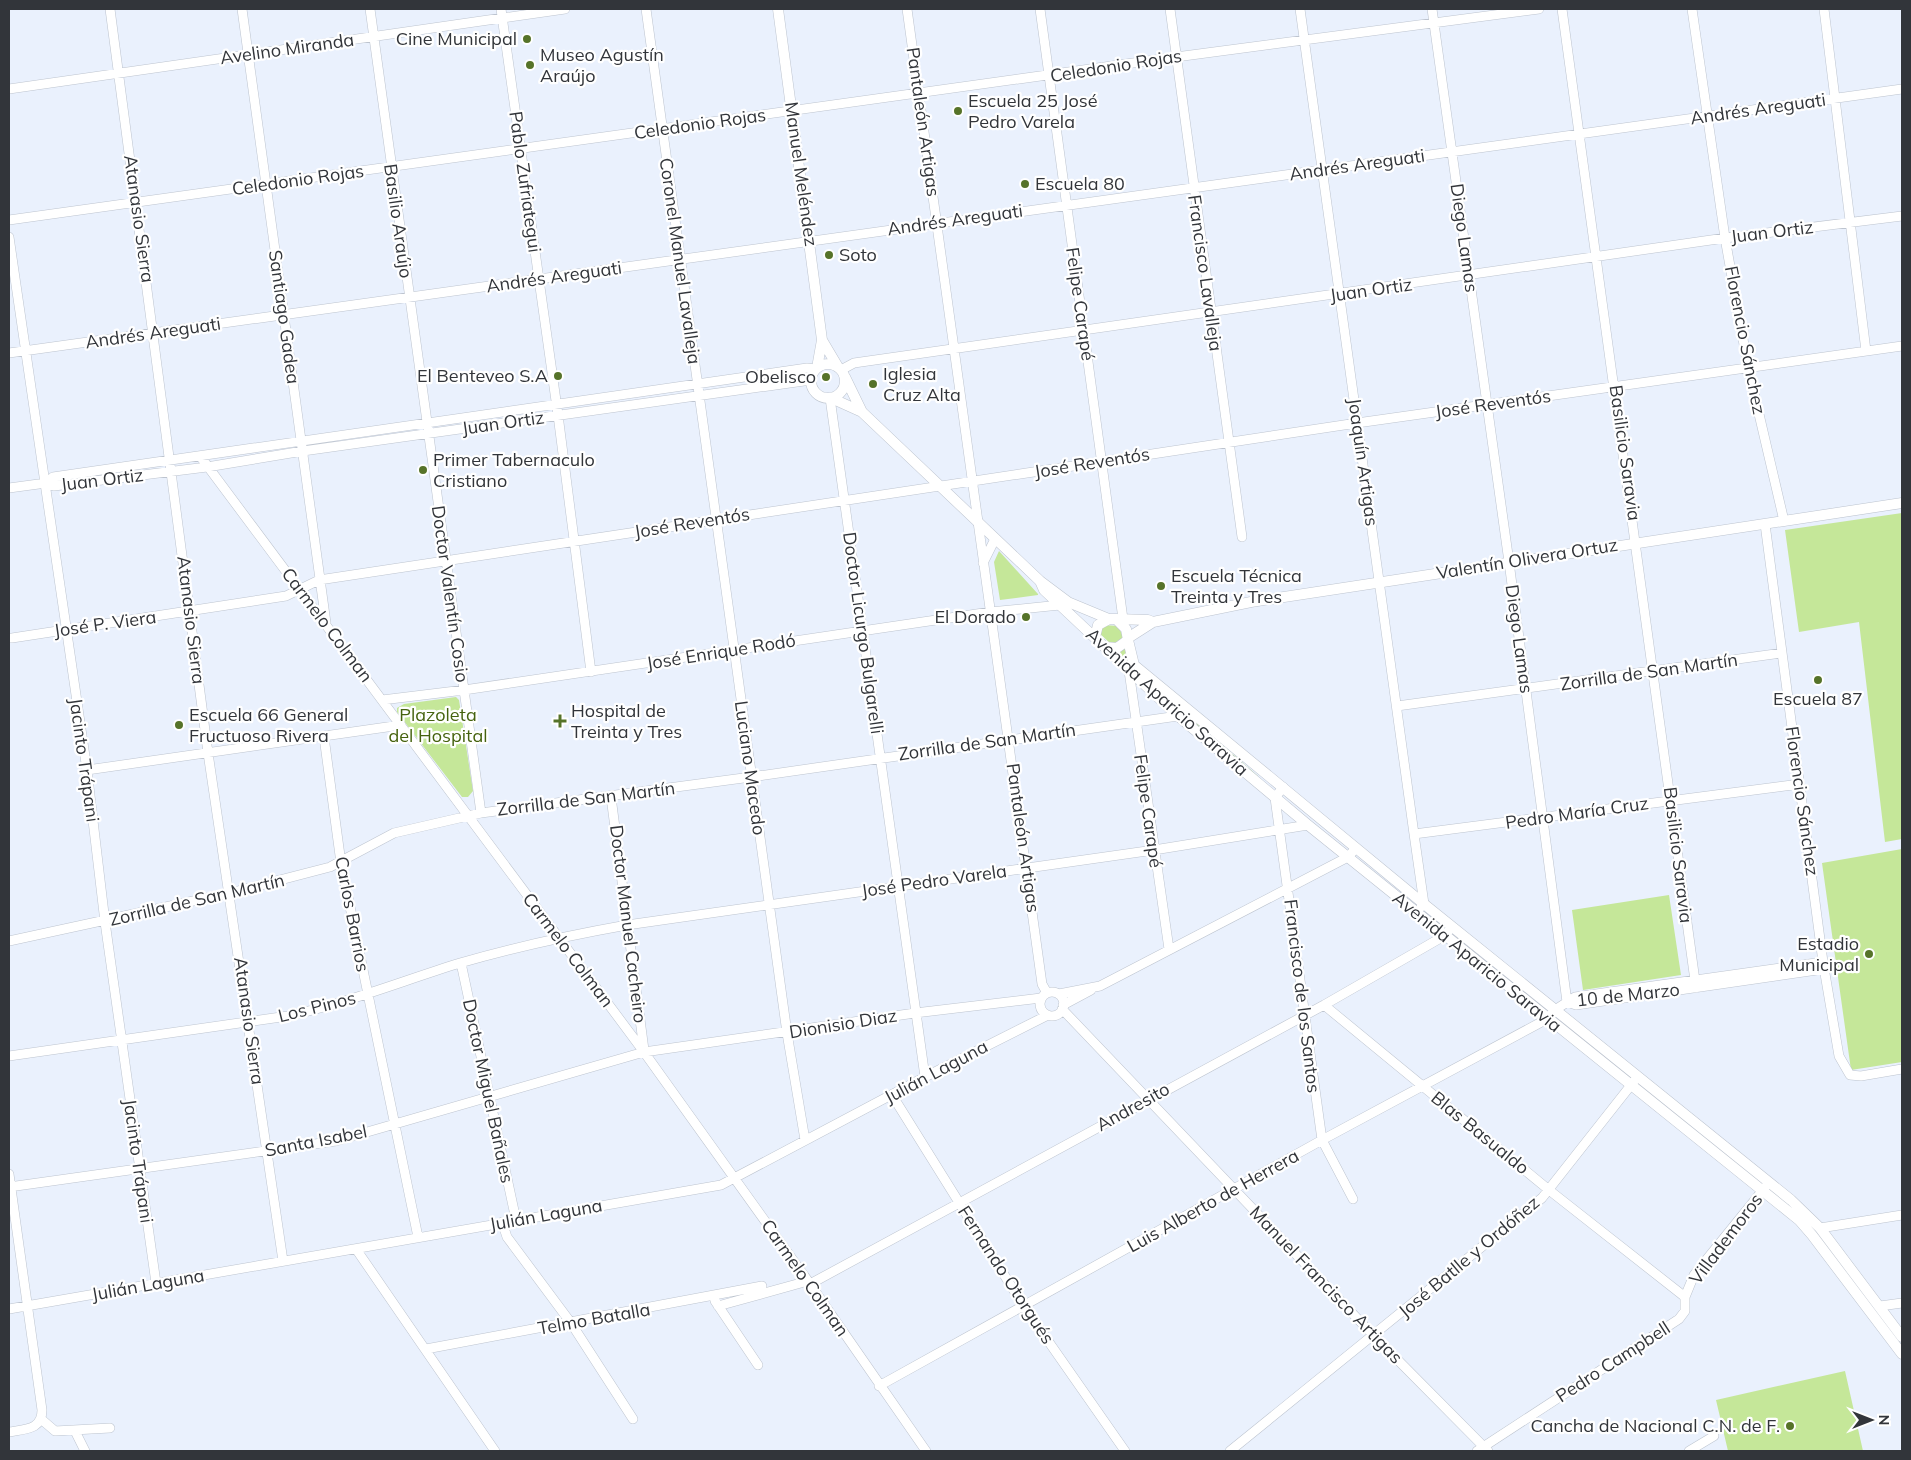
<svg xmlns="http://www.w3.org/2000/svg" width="1911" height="1460" font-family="Mulish,sans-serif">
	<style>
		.green { fill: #c5e799 }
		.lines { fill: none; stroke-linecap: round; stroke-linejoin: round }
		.minor-casing { stroke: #bdc4cf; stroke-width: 10 }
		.tertiary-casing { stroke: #bdc4cf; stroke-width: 11 }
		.minor { stroke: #fff; stroke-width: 9 }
		.tertiary { stroke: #fff; stroke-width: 10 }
		.poi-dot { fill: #567329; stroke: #fff; stroke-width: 2 }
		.labels { text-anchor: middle; stroke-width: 4.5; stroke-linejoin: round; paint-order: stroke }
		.poi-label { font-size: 18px; fill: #32353a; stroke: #fff; text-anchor: start }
		.street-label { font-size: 18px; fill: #32353a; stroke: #fff }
		.park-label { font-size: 18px; fill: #45620e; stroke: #fff }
	</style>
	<rect width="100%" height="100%" fill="#eaf1fd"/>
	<path class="green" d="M1902,513V839L1885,842L1859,622L1799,632L1785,530Z
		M999,551L1038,594V595L1000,600L994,562Z
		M1104,625L1118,626L1124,638L1117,645L1111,644L1098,632Z
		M1126,646L1131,666L1258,776L1257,777L1112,651Z
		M456,697L459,700L473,791L468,797H462L397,712V708L404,704Z
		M1902,849V1062L1851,1070L1822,863Z
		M1669,895L1681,975L1583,990L1572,910Z
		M1845,1371L1863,1451H1728L1716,1400Z"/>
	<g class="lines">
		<defs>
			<path id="minor" d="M110,9L208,753L283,1261
				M242,9L326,623
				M370,9L481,813
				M501,9L558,415L591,672
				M646,9L787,1033L805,1140
				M907,9L1042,984L1047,993
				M1040,9L1123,619
				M1170,9L1242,537
				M1300,9L1414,834L1424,904L1421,907
				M1432,9L1509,562L1567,1002
				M1562,9L1696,988
				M1692,9L1725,238L1748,367L1784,521
				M1824,9L1866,351
				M9,89L565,9
				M9,220L1176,57L1539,9
				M9,237L87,770L105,922L156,1283
				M9,353L1902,89
				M841,370L854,363L1725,238L1902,216
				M830,398L925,1077
				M200,456L644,1052L808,1281L926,1451
				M46,483L53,477L807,368L816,369
				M9,488L46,483L54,486L207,467L303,451L811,380
				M1765,524L1823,962L1839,1056L1850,1075L1861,1076L1902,1069
				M983,563L995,539
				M12,638L286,596L319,580L1357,423L1902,346
				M1129,671L1169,949
				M382,700L464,690L990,612L1060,605
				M1397,706L1782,653
				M324,737L341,863L418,1237
				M87,770L401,725
				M1283,787L1275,798L1322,1140L1353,1199
				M611,797L644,1050
				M1414,834L1800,784
				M9,941L230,893L330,867L394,833L481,813L751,777L1178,716
				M461,963L516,1220
				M1040 1004a12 12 0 1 1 24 0a12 12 0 1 1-24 0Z
				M1059,994L1100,986L1348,857L1356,848
				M1567,1002L1576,1005L1824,969
				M1063,1005L1091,990
				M1324,1005L1549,1190L1685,1297
				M1062,1009L1374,1336L1488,1451
				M9,1056L288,1016C347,1003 402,981 460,963C515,947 571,935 627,925L1154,850L1308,825
				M892,1095L1023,1305L1125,1451
				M9,1174L42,1410C42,1430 25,1429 9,1432
				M9,1187L336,1141L644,1052L915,1013L1041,998
				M502,1222L507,1237L571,1323L633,1419
				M1820,1228L1902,1215
				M356,1249L495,1451
				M810,1284L1324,1005L1444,936L1452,927
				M715,1301L758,1365
				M718,1306L808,1281
				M1880,1306L1902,1303
				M9,1309L721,1185L925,1077L1048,1015
				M426,1349L762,1286
				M879,1386L1322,1140L1547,1019L1555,1010L1575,997L1823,962
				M41,1419L55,1431L110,1428
				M75,1431L85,1451
				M1230,1451L1542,1198L1635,1080
				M1477,1451L1679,1319L1685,1311V1297L1694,1275L1767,1185
				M1689,1451L1714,1436"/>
			<path id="tertiary" d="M778,9L822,340L817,368
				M822,340L838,367
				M811 381a17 17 0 1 1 34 0a17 17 0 1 1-34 0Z
				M845,377L862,412
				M831,398L862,412L1040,581L1068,602L1109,619
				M1040,581L1044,590L1178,716L1308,825L1799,1220L1812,1235L1902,1354
				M1116,619L1148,620L1153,622
				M1095,637L1098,625L1109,619H1116L1126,629L1128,640L1117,648L1105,647
				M1128,638L1153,622L1251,602L1902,503
				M1128,640L1134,665L1424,904L1791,1200L1820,1228L1902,1337"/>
		</defs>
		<use href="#minor" class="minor-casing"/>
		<use href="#tertiary" class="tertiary-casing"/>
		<use href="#minor" class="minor"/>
		<use href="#tertiary" class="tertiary"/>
	</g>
	<g class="poi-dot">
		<circle cx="527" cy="39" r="5"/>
		<circle cx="530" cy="65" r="5"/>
		<circle cx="958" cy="111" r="5"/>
		<circle cx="1025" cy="184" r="5"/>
		<circle cx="829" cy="255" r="5"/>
		<circle cx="558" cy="376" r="5"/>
		<circle cx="826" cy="377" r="5"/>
		<circle cx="873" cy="384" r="5"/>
		<circle cx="423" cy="470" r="5"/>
		<circle cx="1161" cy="586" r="5"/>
		<circle cx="1026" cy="617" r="5"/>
		<circle cx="1818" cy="680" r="5"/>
		<path d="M557.5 713.5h5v5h5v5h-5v5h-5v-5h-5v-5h5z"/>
		<circle cx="179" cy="725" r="5"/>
		<circle cx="1869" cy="954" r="5"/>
		<circle cx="1790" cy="1426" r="5"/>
	</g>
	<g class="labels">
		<g class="poi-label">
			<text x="517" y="45" text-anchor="end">Cine Municipal</text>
			<text x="540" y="61">Museo Agustín<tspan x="540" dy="21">Araújo</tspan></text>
			<text x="968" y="107">Escuela 25 José<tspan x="968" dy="21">Pedro Varela</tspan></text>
			<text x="1035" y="190">Escuela 80</text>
			<text x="839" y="261">Soto</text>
			<text x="883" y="380">Iglesia<tspan x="883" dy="21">Cruz Alta</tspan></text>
			<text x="548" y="382" text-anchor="end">El Benteveo S.A</text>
			<text x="816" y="383" text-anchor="end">Obelisco</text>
			<text x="433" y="466">Primer Tabernaculo<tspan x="433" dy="21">Cristiano</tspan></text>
			<text x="1171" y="582">Escuela Técnica<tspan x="1171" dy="21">Treinta y Tres</tspan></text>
			<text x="1016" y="623" text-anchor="end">El Dorado</text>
			<text x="1818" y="705" text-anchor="middle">Escuela 87</text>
			<text x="571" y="717">Hospital de<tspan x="571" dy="21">Treinta y Tres</tspan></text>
			<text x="189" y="721">Escuela 66 General<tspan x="189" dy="21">Fructuoso Rivera</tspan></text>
			<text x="1859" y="950" text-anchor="end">Estadio<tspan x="1859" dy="21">Municipal</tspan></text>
			<text x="1780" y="1432" text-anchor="end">Cancha de Nacional C.N. de F.</text>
		</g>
		<g class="street-label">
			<text transform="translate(287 49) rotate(-8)" y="6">Avelino Miranda</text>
			<text transform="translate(1116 66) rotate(-9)" y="6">Celedonio Rojas</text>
			<text transform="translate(1758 109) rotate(-8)" y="6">Andrés Areguati</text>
			<text transform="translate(923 122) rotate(82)" y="6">Pantaleón Artigas</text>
			<text transform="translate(700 124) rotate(-8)" y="6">Celedonio Rojas</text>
			<text transform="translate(1357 165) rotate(-8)" y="6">Andrés Areguati</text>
			<text transform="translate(801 174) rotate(82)" y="6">Manuel Meléndez</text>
			<text transform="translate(298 180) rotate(-8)" y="6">Celedonio Rojas</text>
			<text transform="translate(525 182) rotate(82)" y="6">Pablo Zufriategui</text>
			<text transform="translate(139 219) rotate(82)" y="6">Atanasio Sierra</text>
			<text transform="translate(955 220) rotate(-8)" y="6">Andrés Areguati</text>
			<text transform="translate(398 221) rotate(82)" y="6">Basilio Araújo</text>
			<text transform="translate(1772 232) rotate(-7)" y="6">Juan Ortiz</text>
			<text transform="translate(1464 238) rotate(82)" y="6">Diego Lamas</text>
			<text transform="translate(680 261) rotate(82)" y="6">Coronel Manuel Lavalleja</text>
			<text transform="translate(1205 273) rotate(82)" y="6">Francisco Lavalleja</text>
			<text transform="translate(554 277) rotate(-8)" y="6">Andrés Areguati</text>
			<text transform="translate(1371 290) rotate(-8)" y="6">Juan Ortiz</text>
			<text transform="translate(1080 304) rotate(82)" y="6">Felipe Carapé</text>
			<text transform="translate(284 317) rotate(82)" y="6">Santiago Gadea</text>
			<text transform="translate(153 333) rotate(-8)" y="6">Andrés Areguati</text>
			<text transform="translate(1745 340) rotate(79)" y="6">Florencio Sánchez</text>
			<text transform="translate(1493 404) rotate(-8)" y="6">José Reventós</text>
			<text transform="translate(503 423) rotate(-8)" y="6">Juan Ortiz</text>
			<text transform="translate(1625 453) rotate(82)" y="6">Basilicio Saravia</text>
			<text transform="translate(1363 462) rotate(82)" y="6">Joaquín Artigas</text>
			<text transform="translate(1092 463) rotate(-9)" y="6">José Reventós</text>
			<text transform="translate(102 480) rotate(-7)" y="6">Juan Ortiz</text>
			<text transform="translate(692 523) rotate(-9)" y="6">José Reventós</text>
			<text transform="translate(1527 559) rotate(-9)" y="6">Valentín Olivera Ortuz</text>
			<text transform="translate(450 594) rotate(82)" y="6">Doctor Valentín Cosio</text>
			<text transform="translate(191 620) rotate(83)" y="6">Atanasio Sierra</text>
			<text transform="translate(105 624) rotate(-8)" y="6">José P. Viera</text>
			<text transform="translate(327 625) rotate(53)" y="6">Carmelo Colman</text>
			<text transform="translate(863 633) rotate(82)" y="6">Doctor Licurgo Bulgarelli</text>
			<text transform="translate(1519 639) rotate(82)" y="6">Diego Lamas</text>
			<text transform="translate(721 652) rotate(-9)" y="6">José Enrique Rodó</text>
			<text transform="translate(1649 672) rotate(-8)" y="6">Zorrilla de San Martín</text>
			<text transform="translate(1167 702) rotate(42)" y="6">Avenida Aparicio Saravia</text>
			<text transform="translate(987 742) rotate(-8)" y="6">Zorrilla de San Martín</text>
			<text transform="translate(84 760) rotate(82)" y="6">Jacinto Trápani</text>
			<text transform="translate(750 768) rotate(82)" y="6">Luciano Macedo</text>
			<text transform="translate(586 799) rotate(-7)" y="6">Zorrilla de San Martín</text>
			<text transform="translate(1802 801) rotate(82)" y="6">Florencio Sánchez</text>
			<text transform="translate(1148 811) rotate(82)" y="6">Felipe Carapé</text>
			<text transform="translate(1577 813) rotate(-8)" y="6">Pedro María Cruz</text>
			<text transform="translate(1023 838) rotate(82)" y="6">Pantaleón Artigas</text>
			<text transform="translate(1678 855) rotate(83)" y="6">Basilicio Saravia</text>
			<text transform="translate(934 881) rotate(-8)" y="6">José Pedro Varela</text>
			<text transform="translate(197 900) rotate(-13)" y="6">Zorrilla de San Martín</text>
			<text transform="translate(352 914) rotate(79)" y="6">Carlos Barrios</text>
			<text transform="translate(628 924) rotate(83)" y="6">Doctor Manuel Cacheiro</text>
			<text transform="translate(568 950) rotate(53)" y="6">Carmelo Colman</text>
			<text transform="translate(1477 962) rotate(39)" y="6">Avenida Aparicio Saravia</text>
			<text transform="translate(1628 995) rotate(-6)" y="6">10 de Marzo</text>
			<text transform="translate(1302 996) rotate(83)" y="6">Francisco de los Santos</text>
			<text transform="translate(317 1007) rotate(-14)" y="6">Los Pinos</text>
			<text transform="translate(249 1021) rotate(82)" y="6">Atanasio Sierra</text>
			<text transform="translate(843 1024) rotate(-9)" y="6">Dionisio Diaz</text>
			<text transform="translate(936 1072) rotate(-28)" y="6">Julián Laguna</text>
			<text transform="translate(488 1091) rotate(78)" y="6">Doctor Miguel Bañales</text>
			<text transform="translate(1133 1107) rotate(-29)" y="6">Andresito</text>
			<text transform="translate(1480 1133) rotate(39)" y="6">Blas Basualdo</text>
			<text transform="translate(316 1141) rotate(-11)" y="6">Santa Isabel</text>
			<text transform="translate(138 1161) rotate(82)" y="6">Jacinto Trápani</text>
			<text transform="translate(1213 1201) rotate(-29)" y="6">Luis Alberto de Herrera</text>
			<text transform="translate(546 1215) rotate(-10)" y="6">Julián Laguna</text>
			<text transform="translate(1726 1239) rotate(-53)" y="6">Villademoros</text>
			<text transform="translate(1469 1257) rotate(-40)" y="6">José Batlle y Ordóñez</text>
			<text transform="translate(1006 1275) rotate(57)" y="6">Fernando Otorgués</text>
			<text transform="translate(805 1278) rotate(55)" y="6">Carmelo Colman</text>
			<text transform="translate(148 1285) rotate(-10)" y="6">Julián Laguna</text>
			<text transform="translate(1326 1285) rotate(46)" y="6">Manuel Francisco Artigas</text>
			<text transform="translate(594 1319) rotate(-10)" y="6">Telmo Batalla</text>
			<text transform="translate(1613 1362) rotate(-33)" y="6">Pedro Campbell</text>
		</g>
		<g class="park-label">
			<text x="438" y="721">Plazoleta<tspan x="438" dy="21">del Hospital</tspan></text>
		</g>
	</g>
	<rect width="1911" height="1460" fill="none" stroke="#32353a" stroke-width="20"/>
	<g transform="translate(1871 1420) rotate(90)" stroke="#ffffff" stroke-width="4" paint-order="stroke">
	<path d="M0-4L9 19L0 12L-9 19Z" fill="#32353a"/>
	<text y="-8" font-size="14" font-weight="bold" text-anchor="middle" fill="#32353a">N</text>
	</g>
</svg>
